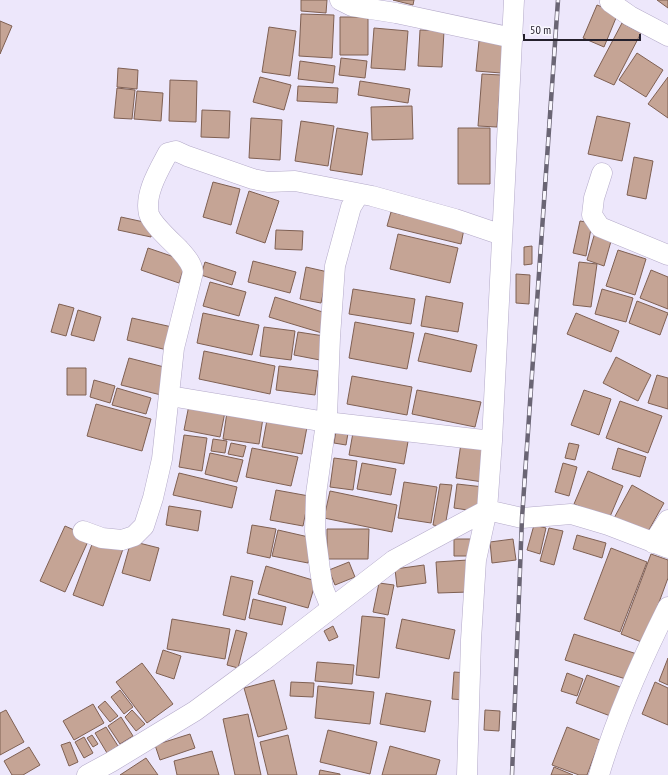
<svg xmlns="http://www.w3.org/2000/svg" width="668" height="775" font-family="'PT Sans Narrow',sans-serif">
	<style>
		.building { fill: #c5a495; stroke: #7f6053 }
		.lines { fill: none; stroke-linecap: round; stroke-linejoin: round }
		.minor-casing { stroke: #b3a9c8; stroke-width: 21 }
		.minor { stroke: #fff; stroke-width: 20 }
		.rail-casing { stroke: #6a6574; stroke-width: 4.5 }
		.rail { stroke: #f9f7fe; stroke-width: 3; stroke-dasharray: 9; stroke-linecap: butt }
	</style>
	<rect width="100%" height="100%" fill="#ede7fb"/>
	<path class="building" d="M301,0H327L326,13L301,11Z
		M393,0H414L413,5Z
		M657,0H668V8Z
		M597,5L618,13L604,47L583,38Z
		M301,14L334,15L332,58L299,56Z
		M340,17H368V55H340Z
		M0,21L12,26L0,54Z
		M622,23L641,33L614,85L594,76Z
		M269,27L296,31L290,76L262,72Z
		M374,28L408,31L405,70L371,68Z
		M420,30L444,31L442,67L418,66Z
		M479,41L504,43L501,73L476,71Z
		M637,53L663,70L646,97L619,80Z
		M341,58L367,61L365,78L339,75Z
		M300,61L335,66L333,83L298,79Z
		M118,68L138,70L137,89L117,87Z
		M482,74L501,75L497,127L478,126Z
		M260,77L291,85L284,110L253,102Z
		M668,77V118L648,104Z
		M170,80L197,81L196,122L169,121Z
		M360,81L410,89L408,103L358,95Z
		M298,86L338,88L337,103L297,101Z
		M117,88L135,90L132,119L114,118Z
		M137,91L163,93L161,121L134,119Z
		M412,106L413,139L372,140L371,107Z
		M202,110L230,111L229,138L201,137Z
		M597,116L630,123L622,161L588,154Z
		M251,118L282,120L280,160L249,158Z
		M301,121L334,126L328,166L295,161Z
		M337,128L368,133L362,175L330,170Z
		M458,128H490V184H458Z
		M634,157L653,161L646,199L627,195Z
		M213,182L240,189L231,225L203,217Z
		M249,191L279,201L265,243L236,233Z
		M391,212L464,229L461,244L387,226Z
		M121,217L153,224L151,237L118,230Z
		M580,221L592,223L586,256L573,253Z
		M596,229L613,234L604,266L587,260Z
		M276,230L303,231L302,250L275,249Z
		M398,234L458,248L450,283L390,269Z
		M532,246V264L524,265V247Z
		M148,248L186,261L179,283L141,270Z
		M618,250L646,259L635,295L606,286Z
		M253,261L296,272L290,293L248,282Z
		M205,262L236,272L232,285L201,275Z
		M579,262L597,264L591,307L573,305Z
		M306,267L328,272L321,303L300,299Z
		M651,270L668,277V309L640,298Z
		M516,274L530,275L529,304L516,303Z
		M210,282L246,292L239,316L203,306Z
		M353,289L415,299L411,324L349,314Z
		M602,289L633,298L626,322L595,314Z
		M426,296L463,303L458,332L421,326Z
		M275,297L329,314L322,333L269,317Z
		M637,301L668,313L660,335L629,323Z
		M59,304L74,308L66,336L51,332Z
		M78,310L101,317L94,341L71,335Z
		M203,313L259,325L252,355L197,343Z
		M576,313L619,331L611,352L567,334Z
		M132,318L172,327L167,350L127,340Z
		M355,322L414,333L407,369L349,358Z
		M264,327L295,331L291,360L260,356Z
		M298,332L324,336L320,360L294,355Z
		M425,333L477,345L471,372L418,361Z
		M204,351L275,366L270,394L199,379Z
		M616,357L651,375L638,401L603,383Z
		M129,358L168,368L161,395L121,385Z
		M279,366L318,371L315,395L276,390Z
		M67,368H86V395H67Z
		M657,375L668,378V409L648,403Z
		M352,376L412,387L407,415L347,404Z
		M94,380L115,386L110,403L90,397Z
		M117,388L151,398L146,414L112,405Z
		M417,390L481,402L475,427L412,414Z
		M584,390L611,399L599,435L571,425Z
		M620,401L662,416L648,453L606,438Z
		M96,404L151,419L142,451L87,436Z
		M189,405L225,412L220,437L184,430Z
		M227,412L263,418L259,444L223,439Z
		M267,420L307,427L302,454L262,447Z
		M337,425L349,427L346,445L334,443Z
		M354,427L409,436L404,464L349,455Z
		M184,435L207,438L202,471L179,467Z
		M213,439L227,441L225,453L211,451Z
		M231,443L246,446L243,457L228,454Z
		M461,443L488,447L483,482L456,478Z
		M569,443L579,445L575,460L565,458Z
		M252,448L298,457L291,486L246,477Z
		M618,448L646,457L640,477L612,469Z
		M210,453L243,460L237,482L205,474Z
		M334,458L357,461L353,490L330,487Z
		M362,463L396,469L391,495L357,489Z
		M563,463L577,467L569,496L555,492Z
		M588,471L623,486L609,519L574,504Z
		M179,473L237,487L232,508L173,495Z
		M404,482L437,487L431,523L398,518Z
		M440,484L452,485L445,527L433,525Z
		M457,484L484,487L481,512L454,508Z
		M632,485L664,503L645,537L613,520Z
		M276,490L309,496L303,526L270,520Z
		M330,491L397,505L392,532L324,518Z
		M169,506L201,511L198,531L166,525Z
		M252,525L276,529L270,558L247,553Z
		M534,525L546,528L540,554L527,550Z
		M65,526L90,537L65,592L40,581Z
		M549,528L563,531L554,565L540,561Z
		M327,529H369L368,559H327Z
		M278,530L313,538L308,563L272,556Z
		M577,535L606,543L602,558L573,549Z
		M94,539L123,549L103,606L73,595Z
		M454,539H474L475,556H454Z
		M513,539L516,560L492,563L490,542Z
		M131,541L159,548L150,581L122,573Z
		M611,548L647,562L620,632L584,619Z
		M651,554L668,560V578L644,643L621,634Z
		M468,560L469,592L438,593L436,562Z
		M349,562L355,577L335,585L329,570Z
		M424,565L426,583L397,587L395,569Z
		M266,566L316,581L308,608L258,594Z
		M231,576L253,581L245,620L223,615Z
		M379,583L394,585L388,615L373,612Z
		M253,599L286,607L282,625L249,618Z
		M362,616L385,618L379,678L356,675Z
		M172,619L230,629L225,659L167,649Z
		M402,619L455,630L449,659L396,648Z
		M333,626L338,637L329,641L324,631Z
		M236,630L247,633L238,668L227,665Z
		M574,634L637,654L629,680L565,660Z
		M163,650L181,656L174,679L156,673Z
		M668,658V685L659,681Z
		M317,662L354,665L352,684L315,681Z
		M142,663L173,704L147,723L116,682Z
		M454,672L467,673L465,700L452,699Z
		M567,673L583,679L577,696L561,691Z
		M587,675L623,688L613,717L576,703Z
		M274,680L287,729L258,737L244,688Z
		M291,682L314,683L313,697L290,696Z
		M655,682L668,688V725L642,714Z
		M318,686L374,692L370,724L315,718Z
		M120,690L133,707L124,714L111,697Z
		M386,693L431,701L425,732L380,724Z
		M105,701L118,716L110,722L98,707Z
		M93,704L104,723L74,740L63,721Z
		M6,710L24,742L0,755V713Z
		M132,710L145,724L136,731L125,717Z
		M485,710L500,711L499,731L484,730Z
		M248,714L261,775H235L223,719Z
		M121,717L133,736L120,744L108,726Z
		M106,727L118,746L107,753L95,733Z
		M567,727L600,740L587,775H579L552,765Z
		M328,730L377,742L370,774L320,762Z
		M190,734L195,748L160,760L155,745Z
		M92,735L98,744L93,747L87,738Z
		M288,735L297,775H268L260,742Z
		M84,737L93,753L84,758L75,742Z
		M70,742L78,762L69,766L61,745Z
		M390,746L440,760L436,775H382Z
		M29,747L40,765L23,775H12L4,761Z
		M212,751L219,775H177L174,761Z
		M146,758L158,775H120Z
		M554,767L573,775H551Z
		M320,770L340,774V775H319Z"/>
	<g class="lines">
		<defs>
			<path id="minor" d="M340,0L352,6L396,13L513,38
				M610,2L630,16L668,36
				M602,173L594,198L592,215L600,227L668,255
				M170,396L326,422L492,441
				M83,531L102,538L122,540L134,536L144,526L153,498L162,459L174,348L193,272C192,263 185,256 179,249C171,241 152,224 149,214C144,194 159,170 168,153L176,151L187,156L253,179L268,182L295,181L372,196L455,219L502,235
				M653,543L668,520
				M331,608L323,588L320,570L315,531L316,494L327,416L330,337L335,266L351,207L359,194
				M87,775L111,762L195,711L263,661L394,560L487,510L522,518L571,514L608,525L668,548
				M467,775L471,640L476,560L487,510L492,441L514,0
				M599,775C616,717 641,661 668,607"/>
		</defs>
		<use href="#minor" class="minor-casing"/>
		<use href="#minor" class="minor"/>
		<defs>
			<path id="rail" d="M512,775L522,518L558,0"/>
		</defs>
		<use href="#rail" class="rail-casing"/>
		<use href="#rail" class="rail"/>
	</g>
	<path d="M524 34v6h116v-6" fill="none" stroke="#24202c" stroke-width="2"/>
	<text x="530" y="34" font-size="12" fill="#24202c" stroke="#f9f7fe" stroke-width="3" paint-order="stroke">50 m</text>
</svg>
